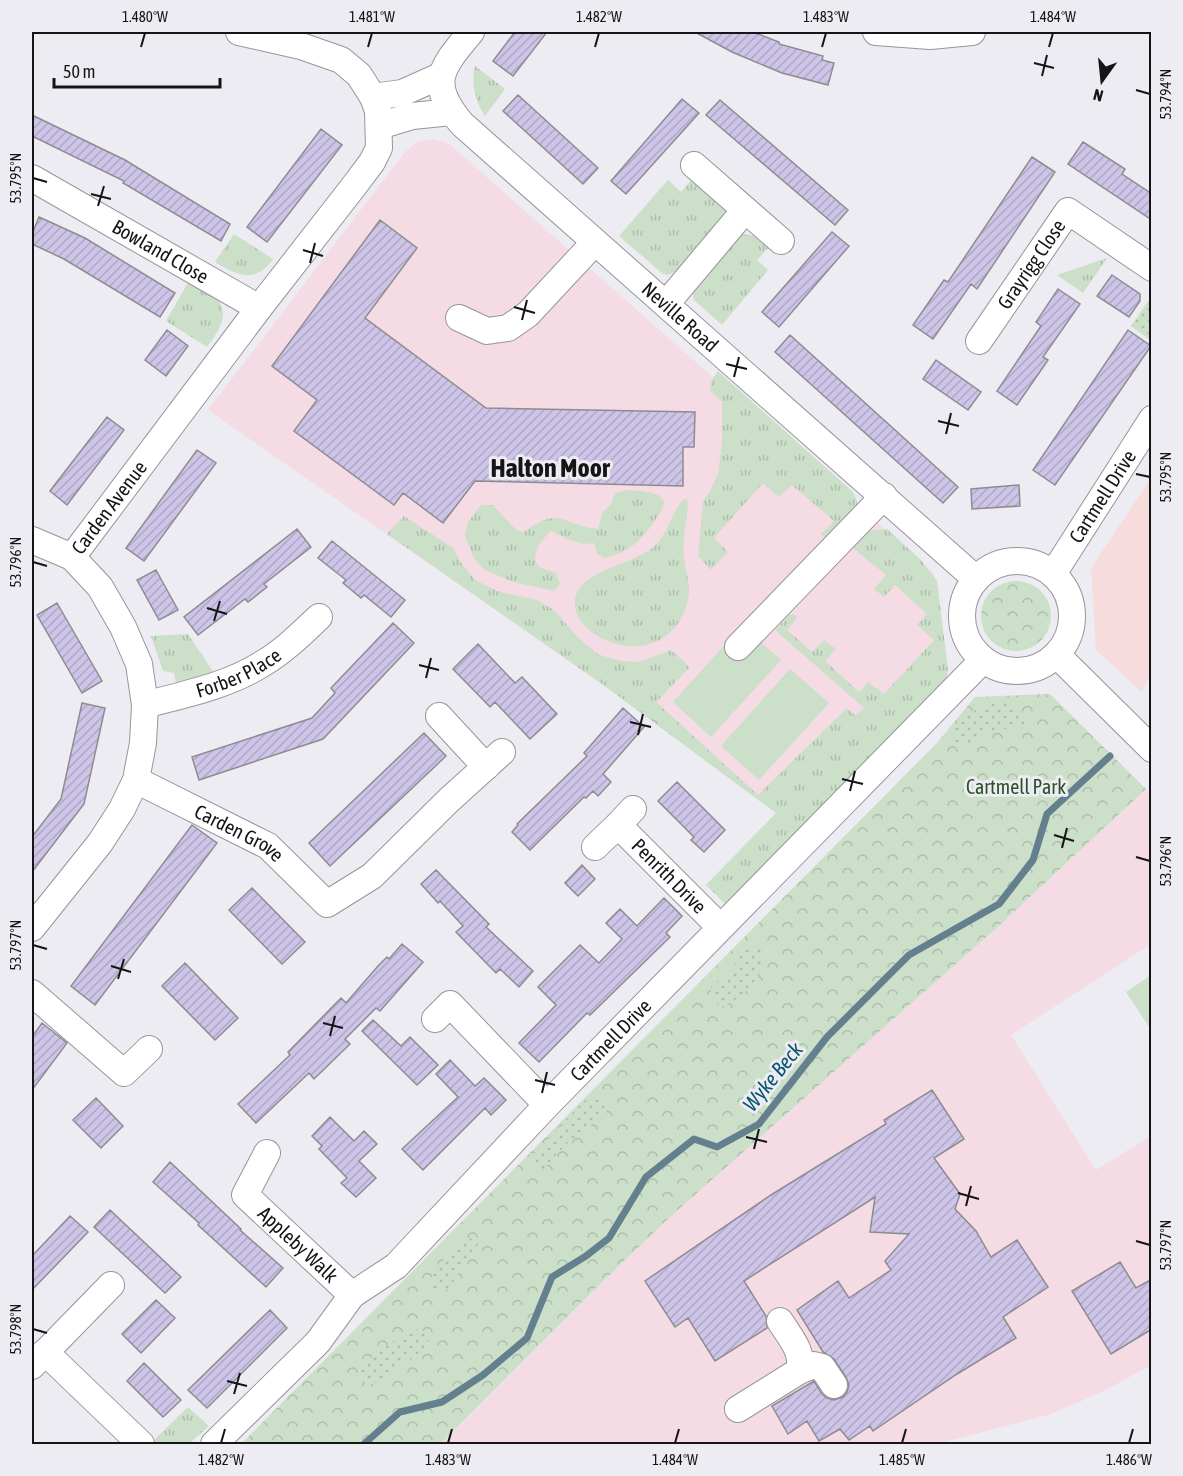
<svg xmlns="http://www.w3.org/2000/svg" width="1183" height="1476" font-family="'Asap Condensed',sans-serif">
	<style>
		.commercial { fill: #f7dcdd }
		.education { fill: #f5dbe3 }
		.grass { fill: url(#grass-tufts) }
		.forest { fill: url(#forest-crowns) }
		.garden { fill: url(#garden-dots) }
		.pitch { fill: #cbdfc9 }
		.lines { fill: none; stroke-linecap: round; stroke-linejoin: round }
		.stream { stroke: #647f8d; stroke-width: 7 }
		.building { fill: url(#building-hatch); stroke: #8d8c91; stroke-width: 1.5 }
		.minor-casing { stroke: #96959a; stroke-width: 28 }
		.minor { stroke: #fff; stroke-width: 26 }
		.ticks { fill: none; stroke: #151517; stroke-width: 2 }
		.labels { text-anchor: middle; stroke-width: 6; stroke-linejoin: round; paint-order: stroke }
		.street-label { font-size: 20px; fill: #151517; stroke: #edecf2 }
		.park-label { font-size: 20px; fill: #295028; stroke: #edecf2 }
		.water-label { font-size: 21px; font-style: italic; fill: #07556f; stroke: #edecf2 }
		.district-label { font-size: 26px; font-weight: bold; fill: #151517; stroke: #edecf2 }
		.neatline { fill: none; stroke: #151517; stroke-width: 2 }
		.ticks-label { font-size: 15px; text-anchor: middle; fill: #151517 }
	</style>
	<defs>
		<pattern id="grass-tufts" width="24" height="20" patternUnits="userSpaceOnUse" patternTransform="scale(1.5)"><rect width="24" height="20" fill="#cbdfc9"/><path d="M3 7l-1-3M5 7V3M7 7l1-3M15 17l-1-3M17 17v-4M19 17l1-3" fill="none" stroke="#adbeac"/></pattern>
		<pattern id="forest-crowns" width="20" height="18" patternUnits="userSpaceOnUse" patternTransform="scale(1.5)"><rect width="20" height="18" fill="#cbdfc9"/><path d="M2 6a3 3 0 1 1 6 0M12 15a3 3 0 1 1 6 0" fill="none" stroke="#adbeac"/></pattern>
		<pattern id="garden-dots" width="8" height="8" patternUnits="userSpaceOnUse" patternTransform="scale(1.5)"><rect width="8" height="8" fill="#cbdfc9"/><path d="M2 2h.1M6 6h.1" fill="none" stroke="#adbeac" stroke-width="1.8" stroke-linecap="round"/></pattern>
		<pattern id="building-hatch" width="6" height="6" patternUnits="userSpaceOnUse" patternTransform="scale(1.5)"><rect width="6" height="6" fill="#cdc4e7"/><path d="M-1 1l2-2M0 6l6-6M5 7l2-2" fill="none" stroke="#afa8c5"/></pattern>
	</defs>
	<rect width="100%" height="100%" fill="#edecf2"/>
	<path class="commercial" d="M1151,478L1152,674L1142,692L1096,650L1091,568Z"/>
	<path class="education" d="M433,139L448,143L934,573L946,681L802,832L602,684L208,410L405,152L417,142Z
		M1146,789L1151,794V944L1011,1035L1096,1170L1151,1136V1365L1102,1392L1051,1414L937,1444H440L600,1284L671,1216L1001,924Z"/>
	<path class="grass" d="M475,66L505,89L485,116C475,101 471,84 475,66Z
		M692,179L722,205L725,211L724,217L677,271L668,275L663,274L619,236L668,180L681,192Z
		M234,234L273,259C255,284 239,276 215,262Z
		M743,234L756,236L769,247L757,260L768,270L722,325L694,300L692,290L738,237Z
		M1107,258L1083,293L1057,275Z
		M190,279C226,300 234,312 207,347L166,321Z
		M718,371L853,492L857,501V511L831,542L821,534L834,521L792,485L779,497L763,483L714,538L728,552L711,570L698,556L703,501L709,493L718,474L722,443V402L710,390L711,381Z
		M628,490C637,491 654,491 661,497C667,503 663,508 659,514C646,536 631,552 605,558L597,554L594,543L584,544L569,540L551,531C544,537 529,555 538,565C541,569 551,571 556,573L560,584L554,591L513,582L483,569L474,558L465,536L468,522L481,505H493L516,530L524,532C561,505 560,525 598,529L603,512L611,504L615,493Z
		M686,499L688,503C687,518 682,544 684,558C686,577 693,587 686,607C659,684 552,631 579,589C591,570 632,563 651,549C667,538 670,514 683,500Z
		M404,516L453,548L462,564L475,580L497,591L537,600L554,610L580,640L599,655L622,661L640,662L671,650L690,667L656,702L758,795L847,708L856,716L864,708L775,630L790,614L795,615L797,618L787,630L812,652L824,640L836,649L825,661L859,692L868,682L884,694L934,640L917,625L927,614L895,585L884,597L874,589L886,575L853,548L868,531L887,529L921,560L937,581L948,670L946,681L726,905L706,885L776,813L602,684L387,534Z
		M188,634L214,673L176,684L174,673L163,671L151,636Z
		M188,1407L209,1426L189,1444H158L153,1441Z"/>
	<path class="forest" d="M981 616a35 35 0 1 1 70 0a35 35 0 1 1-70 0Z
		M1050,694L1146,789L1001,924L671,1216L600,1284L440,1444H241L936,744L975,697Z
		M656,702L758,795L768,807L643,714Z"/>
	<path class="garden" d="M1151,297V341L1131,326Z
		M1002,702L1022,711L1028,717L1026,725L987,732L966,745H961L954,741L951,729C966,715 981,704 1002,702Z
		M753,947L761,948C762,952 765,958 764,962C763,980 737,1001 722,1007L716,1004L711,994V987L731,969L745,950Z
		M591,1096L606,1098L610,1106L602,1119L592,1124L587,1131L569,1141L544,1169H537L532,1164L531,1157L583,1102Z
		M470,1238L476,1241L478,1245L472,1251L449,1289L436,1292L429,1286C433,1266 450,1256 460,1239Z
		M411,1328L428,1332C429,1335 430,1338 429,1341C424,1352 382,1382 371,1384C366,1385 361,1382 358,1379L359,1367Z"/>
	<path class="pitch" d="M742,626L781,660L711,737L673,702Z
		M790,669L829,703L759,780L721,746Z
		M1151,975V1030L1126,992Z"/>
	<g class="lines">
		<path class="stream" d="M364,1444L400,1412L442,1402L483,1375L527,1338L552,1277L586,1256L609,1238L646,1177L694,1139L717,1147L759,1124L827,1037L909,955L999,904L1033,860L1047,814L1110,756"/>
	</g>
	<path class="building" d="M515,32H547L513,76L493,61Z
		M695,32H753L779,42V44L823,56L822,60L834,63L828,85L782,73L732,52Z
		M518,95L598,168L583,184L503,111Z
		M682,99L699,113L626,194L611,181Z
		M720,100L848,210L835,225L706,115Z
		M32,115L125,160L230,224L221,241L123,183L124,181L32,136Z
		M321,129L342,145L267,242L247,227Z
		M1083,142L1125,169L1122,174L1152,194V220L1068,164Z
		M1032,157L1055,172L977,289L971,284L933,339L913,325L944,280L948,282Z
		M39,217L85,238L175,293L160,317L64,259L32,244V234Z
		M380,220L417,248L365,318L486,408L695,412L694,447H683V486L475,481L443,523L403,493L394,505L294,431L317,400L272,366Z
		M832,232L849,246L779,327L762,312Z
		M1112,275L1140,294V301L1129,317L1097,296Z
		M1058,289L1080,304L1043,357L1048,360L1017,405L997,391L1041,326L1036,322Z
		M167,330L188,346L166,376L145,360Z
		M1128,330L1151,346L1055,485L1033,470Z
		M790,335L958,487L943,503L775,352Z
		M936,360L981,392L968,410L923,379Z
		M107,417L124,430L67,505L50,491Z
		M197,450L216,463L144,561L126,548Z
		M1019,485L1020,506L972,509L971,489Z
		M297,529L311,547L264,584L267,587L248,602L245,599L198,635L184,617Z
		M332,541L405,600L391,617L364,595L361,598L343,583L346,580L318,558Z
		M156,570L178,610L159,620L137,580Z
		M57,603L102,681L82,693L37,615Z
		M393,623L414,643L323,739L199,780L192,757L312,718L335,693L331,688Z
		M478,644L515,683L522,677L557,714L530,739L495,702L490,707L453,669Z
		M82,703L105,708L84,804L32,872V837L61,799Z
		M623,708L644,727L603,774L611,782L598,796L593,791L586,798L584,797L530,850L512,832L518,825L517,824L587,756L584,753Z
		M424,733L446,756L330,866L309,843Z
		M677,782L725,830L704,852L691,840L694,837L658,801Z
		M192,825L217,843L95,1005L71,986Z
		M582,865L595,879L578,896L565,883Z
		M436,870L489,924L486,927L533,971L519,987L500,969L496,973L456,932L463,926L440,901L438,903L421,884Z
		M252,888L305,942L282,964L229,910Z
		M664,898L682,916L666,933L670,937L590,1015L587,1013L539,1062L519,1043L556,1005L538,987L580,945L599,963L622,939L606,923L620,909L637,926Z
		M402,944L423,962L380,1011L376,1008L345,1039L350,1044L314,1079L309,1073L256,1123L238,1104L290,1055L288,1052L341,998L346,1003L378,966L387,957L389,959Z
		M185,963L238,1018L215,1040L162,986Z
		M373,1020L401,1046L410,1037L438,1065L417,1085L362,1031Z
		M42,1023L67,1043L32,1090V1037Z
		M450,1060L475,1086L484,1078L506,1100L491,1115L485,1108L423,1170L402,1149L458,1097L436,1074Z
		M932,1090L964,1139L934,1158L960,1194L955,1209L976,1231L991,1257L1017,1240L1048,1287L1003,1317L1016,1338L957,1374L873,1431L870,1426L849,1440L840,1429L819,1441L807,1421L788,1434L772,1406L814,1381L822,1394L827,1398L834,1400L843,1397L847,1392L849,1385L846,1377L834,1359L823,1352L797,1310L838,1281L849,1298L891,1270L885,1261L909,1234L870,1232L875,1197L744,1281L766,1316L767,1328L715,1361L688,1318L675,1327L645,1281L771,1195L886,1124L884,1120Z
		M96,1098L123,1126L101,1148L73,1120Z
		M330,1117L354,1141L364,1131L377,1144L359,1161L376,1178L356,1197L341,1183L347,1178L319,1149L322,1146L312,1136Z
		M170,1162L241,1229L240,1230L283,1268L266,1287L198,1225L199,1223L153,1182Z
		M110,1210L181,1277L165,1293L94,1227Z
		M70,1216L88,1232L32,1290V1256Z
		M1120,1262L1136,1288L1152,1279V1329L1111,1354L1072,1291Z
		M156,1300L175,1318L141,1353L122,1334Z
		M270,1310L287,1328L207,1408L188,1390Z
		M144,1363L181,1400L163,1417L127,1381Z"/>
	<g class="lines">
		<defs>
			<g id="minor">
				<path id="s1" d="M471,32C441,68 427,83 462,124L976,579"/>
				<path d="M876,32L930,36L972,32"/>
				<path d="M373,97L402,93L440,76"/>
				<path d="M379,126L412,116L452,112"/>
				<path d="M694,165L781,241"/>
				<path id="s2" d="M32,178L259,308"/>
				<path d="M666,304L745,210"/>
				<path d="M459,318L487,331L508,328L528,314L595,242"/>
				<path id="s3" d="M979,341L1068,211L1152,268"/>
				<path d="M32,540L72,557"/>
				<circle cx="1017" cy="616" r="55"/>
				<path id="s4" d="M1053,574L1152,419"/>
				<path d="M738,647L884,496"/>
				<path d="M1057,655L1152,749"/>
				<path id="s5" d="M145,705C185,694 227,686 262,664C284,651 301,634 319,617"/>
				<path d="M439,716L486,767"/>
				<path id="s6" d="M136,780L268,846L327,904L372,876L449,800L502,752"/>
				<path d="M618,825L633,809"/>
				<path id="s7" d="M595,847L618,825L720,927"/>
				<path id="s8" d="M32,928L100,843L122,809L136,780L143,743L145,705L139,664L123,627L100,587L72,557L259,308L354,186L372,162L379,148L378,111L373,97L359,75L341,60L301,46L239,32"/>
				<path d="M32,993L124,1073L149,1049"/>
				<path d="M435,1019L450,1004L547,1105"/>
				<path id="s9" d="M267,1153L245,1195L352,1295"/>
				<path d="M45,1352L141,1444"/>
				<path d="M32,1366L111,1285"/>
				<path d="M799,1371L814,1365L822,1367L834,1385"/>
				<path d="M738,1409L799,1371C805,1353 789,1336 780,1321"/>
				<path id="s10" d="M214,1444L318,1342L352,1295L396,1266L547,1105L983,660"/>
			</g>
		</defs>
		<use href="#minor" class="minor-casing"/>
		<use href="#minor" class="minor"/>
	</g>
	<path class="ticks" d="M141,47L145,33M368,47L372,33M595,47L599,33M822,47L826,33M1049,47L1053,33M1034,63L1054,68M1042,76L1047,55M1136,90L1150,94M33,178L47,182M91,194L111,199M98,206L104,186M303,250L323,256M310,263L315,243M514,307L535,313M522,320L527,300M726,364L747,369M734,377L739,357M938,421L959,426M946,434L951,413M1136,474L1150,477M33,562L47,566M207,608L227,614M214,621L220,601M419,665L439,670M426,678L431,658M630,722L651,727M638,735L643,714M842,779L863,784M850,791L855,771M1054,835L1074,841M1062,848L1067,828M1136,857L1150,861M33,945L47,949M111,966L131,972M118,979L124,959M323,1023L343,1028M330,1036L335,1016M535,1080L555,1085M542,1093L547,1072M746,1137L767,1142M754,1149L759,1129M958,1193L979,1199M966,1206L971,1186M1136,1241L1150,1245M33,1329L47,1333M227,1381L247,1386M234,1394L240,1373M221,1443L225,1429M448,1443L452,1429M675,1443L679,1429M902,1443L906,1429M1129,1443L1133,1429"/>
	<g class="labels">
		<g class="street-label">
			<text dy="7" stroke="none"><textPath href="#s2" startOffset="148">Bowland Close</textPath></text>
			<text dy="7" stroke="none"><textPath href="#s3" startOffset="93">Grayrigg Close</textPath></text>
			<text dy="7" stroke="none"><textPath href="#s1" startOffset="398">Neville Road</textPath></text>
			<text dy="7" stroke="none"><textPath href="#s4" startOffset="92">Cartmell Drive</textPath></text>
			<text dy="7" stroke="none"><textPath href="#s8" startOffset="488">Carden Avenue</textPath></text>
			<text dy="7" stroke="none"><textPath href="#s5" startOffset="99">Forber Place</textPath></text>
			<text dy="7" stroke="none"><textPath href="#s6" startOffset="116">Carden Grove</textPath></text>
			<text dy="7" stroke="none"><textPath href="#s7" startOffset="104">Penrith Drive</textPath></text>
			<text dy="7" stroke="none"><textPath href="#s10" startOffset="568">Cartmell Drive</textPath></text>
			<text dy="7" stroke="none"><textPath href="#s9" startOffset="120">Appleby Walk</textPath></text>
		</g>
		<g class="park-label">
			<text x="1016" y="794">Cartmell Park</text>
		</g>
		<g class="water-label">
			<text transform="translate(773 1077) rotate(-51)" y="7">Wyke Beck</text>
		</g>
		<g class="district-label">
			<text x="550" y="477">Halton Moor</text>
		</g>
	</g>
	<rect width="1183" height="1476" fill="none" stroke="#edecf2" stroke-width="66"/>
	<g transform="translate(1102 81) rotate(195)" stroke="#edecf2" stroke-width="4.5" paint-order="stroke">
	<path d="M0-4.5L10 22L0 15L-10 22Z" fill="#151517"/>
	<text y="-9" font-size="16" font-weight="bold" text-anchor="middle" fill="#151517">N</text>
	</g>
	<path d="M54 78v9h166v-9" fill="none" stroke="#151517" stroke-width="3"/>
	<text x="63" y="78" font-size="18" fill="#151517" stroke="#edecf2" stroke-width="4.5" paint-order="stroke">50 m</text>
	<rect x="33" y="33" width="1117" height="1410" class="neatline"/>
	<g class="ticks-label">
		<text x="145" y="22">1.480°W</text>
		<text x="372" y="22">1.481°W</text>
		<text x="599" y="22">1.482°W</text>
		<text x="826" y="22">1.483°W</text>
		<text x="1053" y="22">1.484°W</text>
		<text transform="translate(1166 94) rotate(-90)" y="5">53.794°N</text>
		<text transform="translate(16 178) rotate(-90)" y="5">53.795°N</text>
		<text transform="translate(1166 477) rotate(-90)" y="5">53.795°N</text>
		<text transform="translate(16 562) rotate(-90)" y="5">53.796°N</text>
		<text transform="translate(1166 861) rotate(-90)" y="5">53.796°N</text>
		<text transform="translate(16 945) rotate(-90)" y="5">53.797°N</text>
		<text transform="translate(1166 1245) rotate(-90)" y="5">53.797°N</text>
		<text transform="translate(16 1329) rotate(-90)" y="5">53.798°N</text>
		<text x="221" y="1465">1.482°W</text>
		<text x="448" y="1465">1.483°W</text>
		<text x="675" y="1465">1.484°W</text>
		<text x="902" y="1465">1.485°W</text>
		<text x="1129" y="1465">1.486°W</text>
	</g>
</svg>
